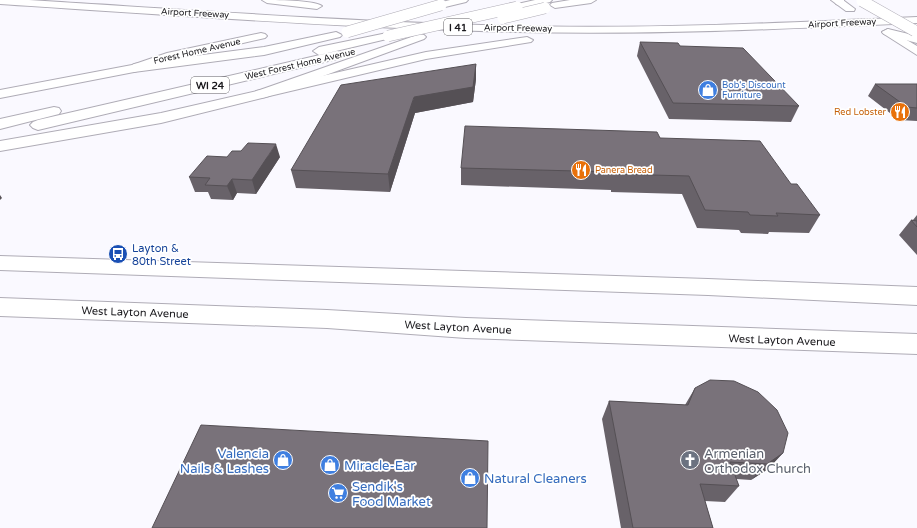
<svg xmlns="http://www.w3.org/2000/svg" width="917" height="528" font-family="'Varela Round',sans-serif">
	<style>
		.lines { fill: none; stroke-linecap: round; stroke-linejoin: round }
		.minor-casing { stroke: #afacb6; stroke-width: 2 }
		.major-casing { stroke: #afacb6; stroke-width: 2 }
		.highway-casing { stroke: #afacb6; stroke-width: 2 }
		.minor { fill: #fff; fill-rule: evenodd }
		.major { fill: #fff; fill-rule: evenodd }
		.highway { fill: #fff; fill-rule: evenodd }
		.major-bridge-casing { stroke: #afacb6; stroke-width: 12; stroke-linecap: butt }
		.major-bridge { stroke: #fff; stroke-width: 11 }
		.wall { fill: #686269 }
		.shaded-wall { fill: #555055 }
		.building { fill: #79727a; stroke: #555055 }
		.labels { text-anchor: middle; stroke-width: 3.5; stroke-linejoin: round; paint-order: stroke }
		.far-street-label { font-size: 9px; fill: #19181c; stroke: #fff }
		.far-shop-label { font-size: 9px; fill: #366cbe; stroke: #fff; text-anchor: start }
		.far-food-label { font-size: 9px; fill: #c56008; stroke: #fff; text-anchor: end }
		.shield { fill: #fff; stroke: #5e5d60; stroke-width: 1 }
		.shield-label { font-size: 10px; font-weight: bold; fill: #19181c }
		.transit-label { font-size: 11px; fill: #164399; stroke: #fff; text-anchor: start }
		.street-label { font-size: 11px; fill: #19181c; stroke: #fff }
		.near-shop-label { font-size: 13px; fill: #366cbe; stroke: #fff; text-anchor: start }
		.near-worship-label { font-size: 13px; fill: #5b616d; stroke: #fff; text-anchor: start }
	</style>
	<rect width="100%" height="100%" fill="#faf9ff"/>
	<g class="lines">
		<defs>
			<path id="minor" d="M261,33L265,34L267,36L265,38L170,60L134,72L0,98V90L132,65L167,53Z"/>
			<path id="major" d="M450,0H468L466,2L441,8L436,5L438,3Z
				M535,0H552L550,2L517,10L512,7L513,5Z
				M570,0H596L591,3L555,8L550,5L552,3Z
				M831,0H843L855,9L854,11H846Z
				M888,29L917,46V55L884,34L882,32Z
				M336,32L342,35L340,37L264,55L134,72L128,68L134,64L264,47Z
				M387,33L391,34L393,36L391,38L319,55L313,51L319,47Z
				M420,34L424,35L426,37L424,39L266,97L161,123L0,151V141L161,113L257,91Z
				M337,51L341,52L343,55L341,58L38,130L33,128L30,125L33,122L38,120Z
				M54,107L59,108L61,111L59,114L0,129V119Z
				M0,256L708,279L917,287V305L708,295L0,270Z
				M0,298L327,310L466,318L917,334V354L466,338L327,328L0,316Z"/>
			<path id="highway" d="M0,0H29C191,10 353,22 515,26C649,29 783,23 917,17V23C783,29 650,35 516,32C344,28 172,15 0,4Z
				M262,0C274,0 314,0 322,6L317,9L267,3Z
				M450,0H461L454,4L451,3Z
				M834,0H844V2L839,5L836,4Z
				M888,29L917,36V43L884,34L882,32Z
				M527,37L533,40L531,42L426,59L261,98L256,97L254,94L256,91L261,90L426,52Z"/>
		</defs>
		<use href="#minor" class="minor-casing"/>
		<use href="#major" class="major-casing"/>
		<use href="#highway" class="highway-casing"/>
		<use href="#minor" class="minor"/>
		<use href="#major" class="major"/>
		<use href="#highway" class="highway"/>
		<defs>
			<path id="major-bridge" d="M862,1L915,31
				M503,18L545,8
				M347,32L441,5
				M388,36L517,7"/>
		</defs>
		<use href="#major-bridge" class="major-bridge-casing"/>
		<use href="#major-bridge" class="major-bridge"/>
	</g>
	<path class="wall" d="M640,42L680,46L799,106L791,122L669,119L637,56Z
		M476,64V79L473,102L415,113L390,192L296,188L291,170Z
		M875,84H917V121L899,120L868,96Z
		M660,138L791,184L820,215L809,233L769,232L768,234L741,233L739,230L697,228L682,194L611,192V190L461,185V168Z
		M227,157H280L256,194L237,193L233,200L211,199L208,192H195L189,177Z
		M917,215V255L899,235L911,220H913Z
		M695,388L783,453L768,469L751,480L736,479L739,486L725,502L705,501L713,528H621L602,419L609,401L685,405Z"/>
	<path class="shaded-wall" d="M476,64V79L473,102L415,113L390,192L388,174L414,97Z
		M276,144L280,157L256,194L252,180Z
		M232,179L237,193L233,200L227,186Z
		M0,195L2,198L0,200Z
		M783,453L768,469L751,480L767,464Z"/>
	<path class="building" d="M640,42L678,43L680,46L743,48L799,106L673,103Z
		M476,64L473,87L414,97L388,174L291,170L341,85Z
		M875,84H917V108L907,107Z
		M465,126L657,132L660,138L760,141L791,184H797L820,215L776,213L778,216L750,215L748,212L705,210L689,176L616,174L615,172L461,168Z
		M248,143L276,144L252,180L232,179L227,186L205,185L210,178L189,177L207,156L227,157L232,151H241Z
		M911,220L917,221V227Z
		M710,380L734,381L758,392L777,410L788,433L783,453L767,464L730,462L739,486L700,484L713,528H633L609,401L688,405L695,388Z
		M201,425L488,441L487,528H152Z"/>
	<defs>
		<symbol id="shop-disc" viewBox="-11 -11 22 22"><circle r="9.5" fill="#3f7fe0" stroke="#fff"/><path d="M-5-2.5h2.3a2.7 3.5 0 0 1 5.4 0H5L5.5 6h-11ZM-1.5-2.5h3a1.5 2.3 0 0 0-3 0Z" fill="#fff"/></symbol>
		<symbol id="restaurant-disc" viewBox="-11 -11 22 22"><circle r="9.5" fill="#e8710a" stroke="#fff"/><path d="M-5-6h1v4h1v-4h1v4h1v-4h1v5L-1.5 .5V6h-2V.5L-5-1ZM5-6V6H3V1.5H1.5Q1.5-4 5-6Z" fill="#fff"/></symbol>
		<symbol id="bus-disc" viewBox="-11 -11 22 22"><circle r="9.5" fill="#1a4fb4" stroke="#fff"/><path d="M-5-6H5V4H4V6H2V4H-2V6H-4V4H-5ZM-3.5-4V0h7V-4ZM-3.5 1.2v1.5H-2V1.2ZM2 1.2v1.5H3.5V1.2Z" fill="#fff"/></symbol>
		<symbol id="church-disc" viewBox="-11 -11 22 22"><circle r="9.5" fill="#6b7280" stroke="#fff"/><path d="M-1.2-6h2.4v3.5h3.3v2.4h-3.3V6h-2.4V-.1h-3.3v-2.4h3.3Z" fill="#fff"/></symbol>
		<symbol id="supermarket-disc" viewBox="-11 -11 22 22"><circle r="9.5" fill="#3f7fe0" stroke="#fff"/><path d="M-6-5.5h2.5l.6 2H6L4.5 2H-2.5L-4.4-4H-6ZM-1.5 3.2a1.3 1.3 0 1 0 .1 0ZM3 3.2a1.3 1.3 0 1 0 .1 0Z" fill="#fff"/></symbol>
	</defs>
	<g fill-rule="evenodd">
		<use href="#shop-disc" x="697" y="79" width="22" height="22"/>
		<use href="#restaurant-disc" x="889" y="101" width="22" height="22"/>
		<use href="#restaurant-disc" x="570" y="159" width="22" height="22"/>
		<use href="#bus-disc" x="107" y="243" width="22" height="22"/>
		<use href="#shop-disc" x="272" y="449" width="22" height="22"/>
		<use href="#church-disc" x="679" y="449" width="22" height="22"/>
		<use href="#shop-disc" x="319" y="454" width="22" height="22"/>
		<use href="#shop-disc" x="459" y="467" width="22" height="22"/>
		<use href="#supermarket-disc" x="327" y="482" width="22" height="22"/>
	</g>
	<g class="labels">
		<g class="far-street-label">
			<text transform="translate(195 13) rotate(3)" y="3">Airport Freeway</text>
			<text transform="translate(842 23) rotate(-3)" y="3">Airport Freeway</text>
			<text transform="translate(518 28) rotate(1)" y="3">Airport Freeway</text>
			<text transform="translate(197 51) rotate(-13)" y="3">Forest Home Avenue</text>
			<text transform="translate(300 64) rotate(-13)" y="3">West Forest Home Avenue</text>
		</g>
		<g class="far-shop-label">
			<text x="722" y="88">Bob's Discount<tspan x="722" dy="10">Furniture</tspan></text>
		</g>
		<g class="far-food-label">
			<text x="886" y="115">Red Lobster</text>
			<text x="595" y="173" text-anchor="start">Panera Bread</text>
		</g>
		<g class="shield">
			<rect x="444" y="19" width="28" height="16" rx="3"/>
			<rect x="191" y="77" width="38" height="16" rx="3"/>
		</g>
		<g class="shield-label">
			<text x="458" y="31">I 41</text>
			<text x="210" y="89">WI 24</text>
		</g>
		<g class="transit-label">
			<text x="132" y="252">Layton &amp;<tspan x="132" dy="13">80th Street</tspan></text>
		</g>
		<g class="street-label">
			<text transform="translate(135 312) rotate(2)" y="4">West Layton Avenue</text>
			<text transform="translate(458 327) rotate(3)" y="4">West Layton Avenue</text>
			<text transform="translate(782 340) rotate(2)" y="4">West Layton Avenue</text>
		</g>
		<g class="near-shop-label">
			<text x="269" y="458" text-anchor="end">Valencia<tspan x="269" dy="15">Nails &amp; Lashes</tspan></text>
			<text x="344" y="470">Miracle-Ear</text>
			<text x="484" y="483">Natural Cleaners</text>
			<text x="352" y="491">Sendik's<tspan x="352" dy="15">Food Market</tspan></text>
		</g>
		<g class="near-worship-label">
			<text x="704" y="458">Armenian<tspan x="704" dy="15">Orthodox Church</tspan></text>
		</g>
	</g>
</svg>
